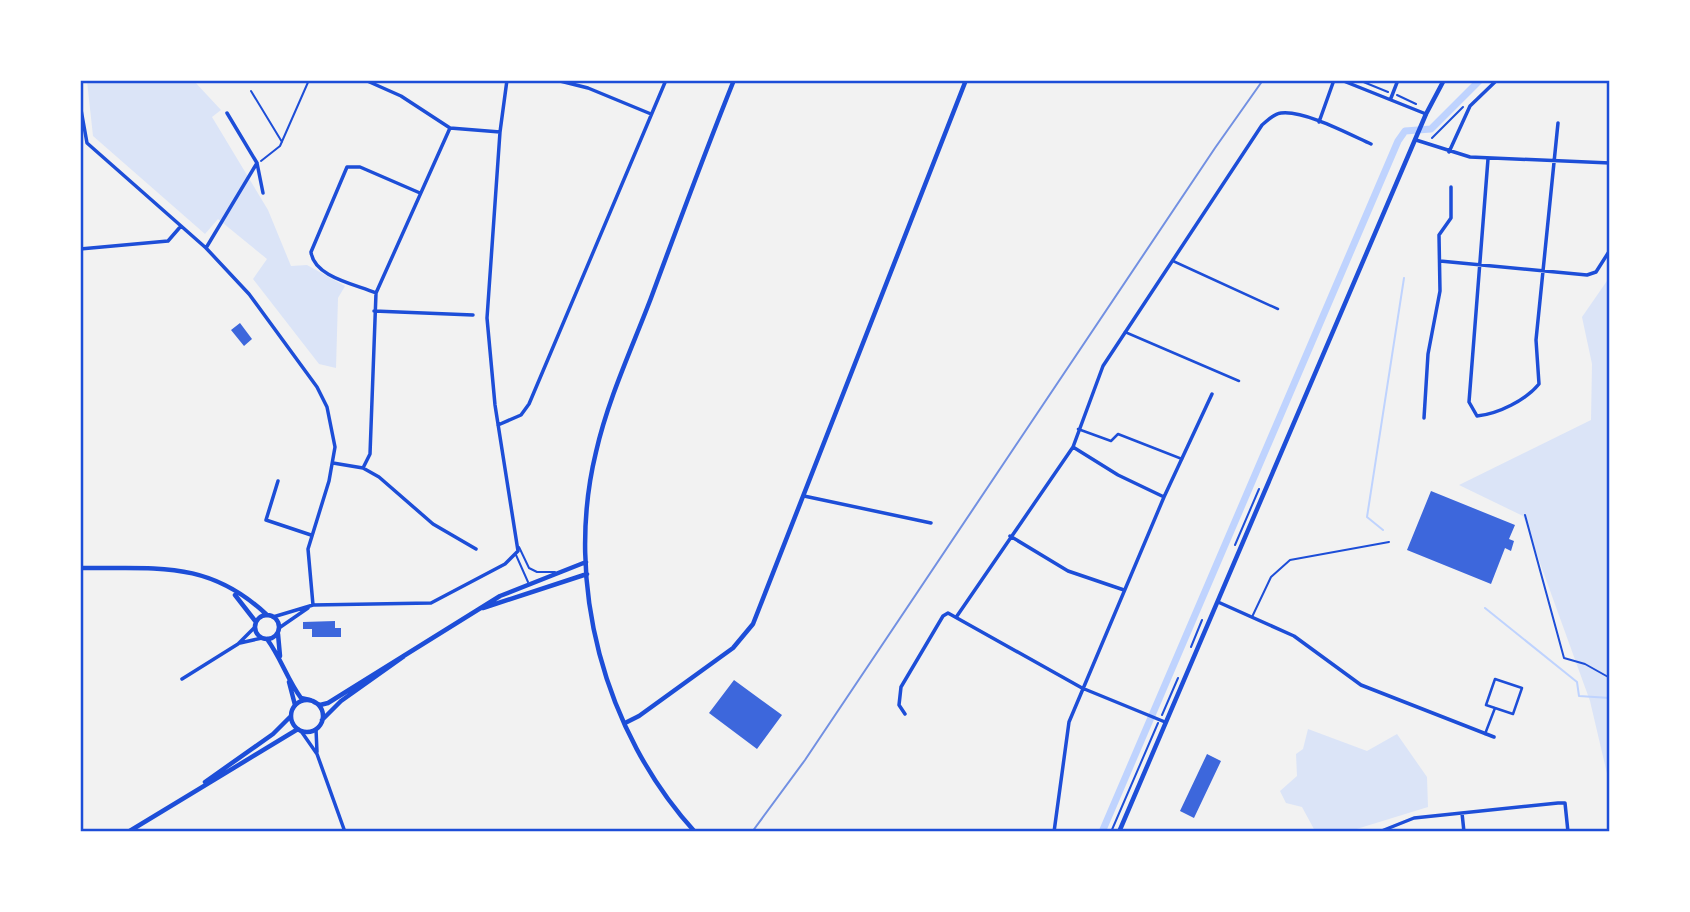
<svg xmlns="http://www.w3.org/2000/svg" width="1690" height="912" font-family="'Source Serif 4',serif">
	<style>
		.green { fill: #dbe4f7 }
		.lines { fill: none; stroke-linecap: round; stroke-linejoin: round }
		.stream { stroke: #bfd3fe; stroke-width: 2 }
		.canal { stroke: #bfd3fe; stroke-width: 7 }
		.building { fill: #3d67dc }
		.path { stroke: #1d4ed8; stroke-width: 2 }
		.service { stroke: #1d4ed8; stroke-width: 2 }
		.pedestrian { stroke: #1d4ed8; stroke-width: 2.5 }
		.minor { stroke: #1d4ed8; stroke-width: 3.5 }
		.tertiary { stroke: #1d4ed8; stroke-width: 4.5 }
		.secondary { stroke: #1d4ed8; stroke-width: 4.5 }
		.rail { stroke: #7290e2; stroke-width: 2 }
		.neatline { fill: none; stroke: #1d4ed8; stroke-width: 2.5 }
	</style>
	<rect width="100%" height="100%" fill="#f2f2f2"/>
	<path class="green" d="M87,81H194L221,110L212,117L268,210L291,266L307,265L345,286L338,298L336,368L319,364L253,279L267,259L218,219L205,234L93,136Z
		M1609,278V782L1590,701L1523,516L1459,485L1591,420L1592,364L1582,317Z
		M1308,729L1367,751L1397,734L1427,777L1428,807L1350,831H1315L1302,807L1286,803L1280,791L1297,776L1296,754L1303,749Z"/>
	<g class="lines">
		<path class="stream" d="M1383,530L1367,517L1404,278
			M1485,608L1577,682L1579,696L1610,698"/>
		<path class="canal" d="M1102,832L1398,141L1405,131L1431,129L1480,80"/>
	</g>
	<path class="building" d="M240,323L252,339L244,346L231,330Z
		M1431,491L1515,525L1509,539L1514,541L1511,551L1505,548L1491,584L1407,550Z
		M335,621V628H341V637H312V629H303V622Z
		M734,680L782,715L757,749L709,713Z
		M1207,754L1221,761L1194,818L1180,811Z"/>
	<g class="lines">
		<path class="path" d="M1361,81L1388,92
			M251,91L282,142
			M1397,95L1416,104
			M1432,138L1463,107
			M261,161L280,146L309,80
			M1525,515L1564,658L1585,664L1610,678
			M1235,545L1259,489
			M1191,647L1202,620
			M1162,715L1178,678
			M1111,832L1158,723"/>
		<path class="service" d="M519,547L529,568L537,572H555
			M516,555L528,582
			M1252,617L1271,577L1290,560L1389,542"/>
		<path class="pedestrian" d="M1173,261L1278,309
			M1125,332L1239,381
			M1078,429L1111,441L1118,434L1182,459
			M1485,734L1495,708L1486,705L1495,679L1522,688L1513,714L1495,708"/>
		<path class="minor" d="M365,80L401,96L450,128L500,132
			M556,80L588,88L651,114
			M1341,80L1426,114
			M1391,98L1398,80
			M80,104L87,143L206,248L249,294L317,387L327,407L335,447L329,481L308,549L313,605
			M227,113L257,163L263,193
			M1319,122L1334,80
			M1416,140L1470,157L1610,163
			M1449,152L1470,106L1497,80
			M1488,159L1469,402L1477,416C1498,414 1526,400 1539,384L1536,340L1558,123
			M206,248L257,163
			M80,249L168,241L181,226
			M1440,261L1587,275L1596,272L1610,250
			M376,293C355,284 314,277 311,252L347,167H360L420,193
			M374,311L473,315
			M1424,418L1428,354L1440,291L1439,235L1451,218V187
			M498,425L521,415L529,404L666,80
			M1073,447L1118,475L1164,497
			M333,463L363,468L379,477L433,524L476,549
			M363,468L370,454L376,293L450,128
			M278,481L266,520L311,535
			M804,496L931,523
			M1010,536L1068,571L1124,590
			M1218,602L1294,636L1361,685L1494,737
			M957,616L1073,447L1103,366L1262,125C1268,120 1273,114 1281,113C1304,110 1349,134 1371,144
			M273,617L313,605L431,603L505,564L518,551L495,405L487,318L500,132L507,80
			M279,628L308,608
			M240,643L262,638
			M182,679L238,644L255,627
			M905,714L899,705L901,687L943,616L948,613L1082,688L1165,722
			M316,729L317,752
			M301,731L317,754L345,832
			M1462,813L1464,832
			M1054,832L1069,722L1164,497L1212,394
			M1379,832L1414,818L1558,803H1565L1568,832"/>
		<path class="tertiary" d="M80,568C155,569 208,559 267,615
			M235,595L256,622
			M255 627a12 12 0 1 1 24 0a12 12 0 1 1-24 0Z
			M278,634L280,656
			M267,639C281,658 287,679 301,698L310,700
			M289,682L295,705
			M625,723L639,716L733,648L753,624L966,80
			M1119,832L1426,114L1444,80"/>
		<path class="secondary" d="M483,608L587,574
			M291 716a16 16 0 1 1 32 0a16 16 0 1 1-32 0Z
			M314,702L320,705L328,703L500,596L586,562
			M322,720L341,701L403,657
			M205,782L273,734L291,716
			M128,832L298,729
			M695,832C604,732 564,583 596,452C608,399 632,348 651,298C678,225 705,152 734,80"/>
		<path class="rail" d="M752,832L805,760L1215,148L1263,80"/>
	</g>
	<rect width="1690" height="912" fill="none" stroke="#ffffff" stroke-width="164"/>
	<rect x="82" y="82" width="1526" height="748" class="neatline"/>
</svg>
